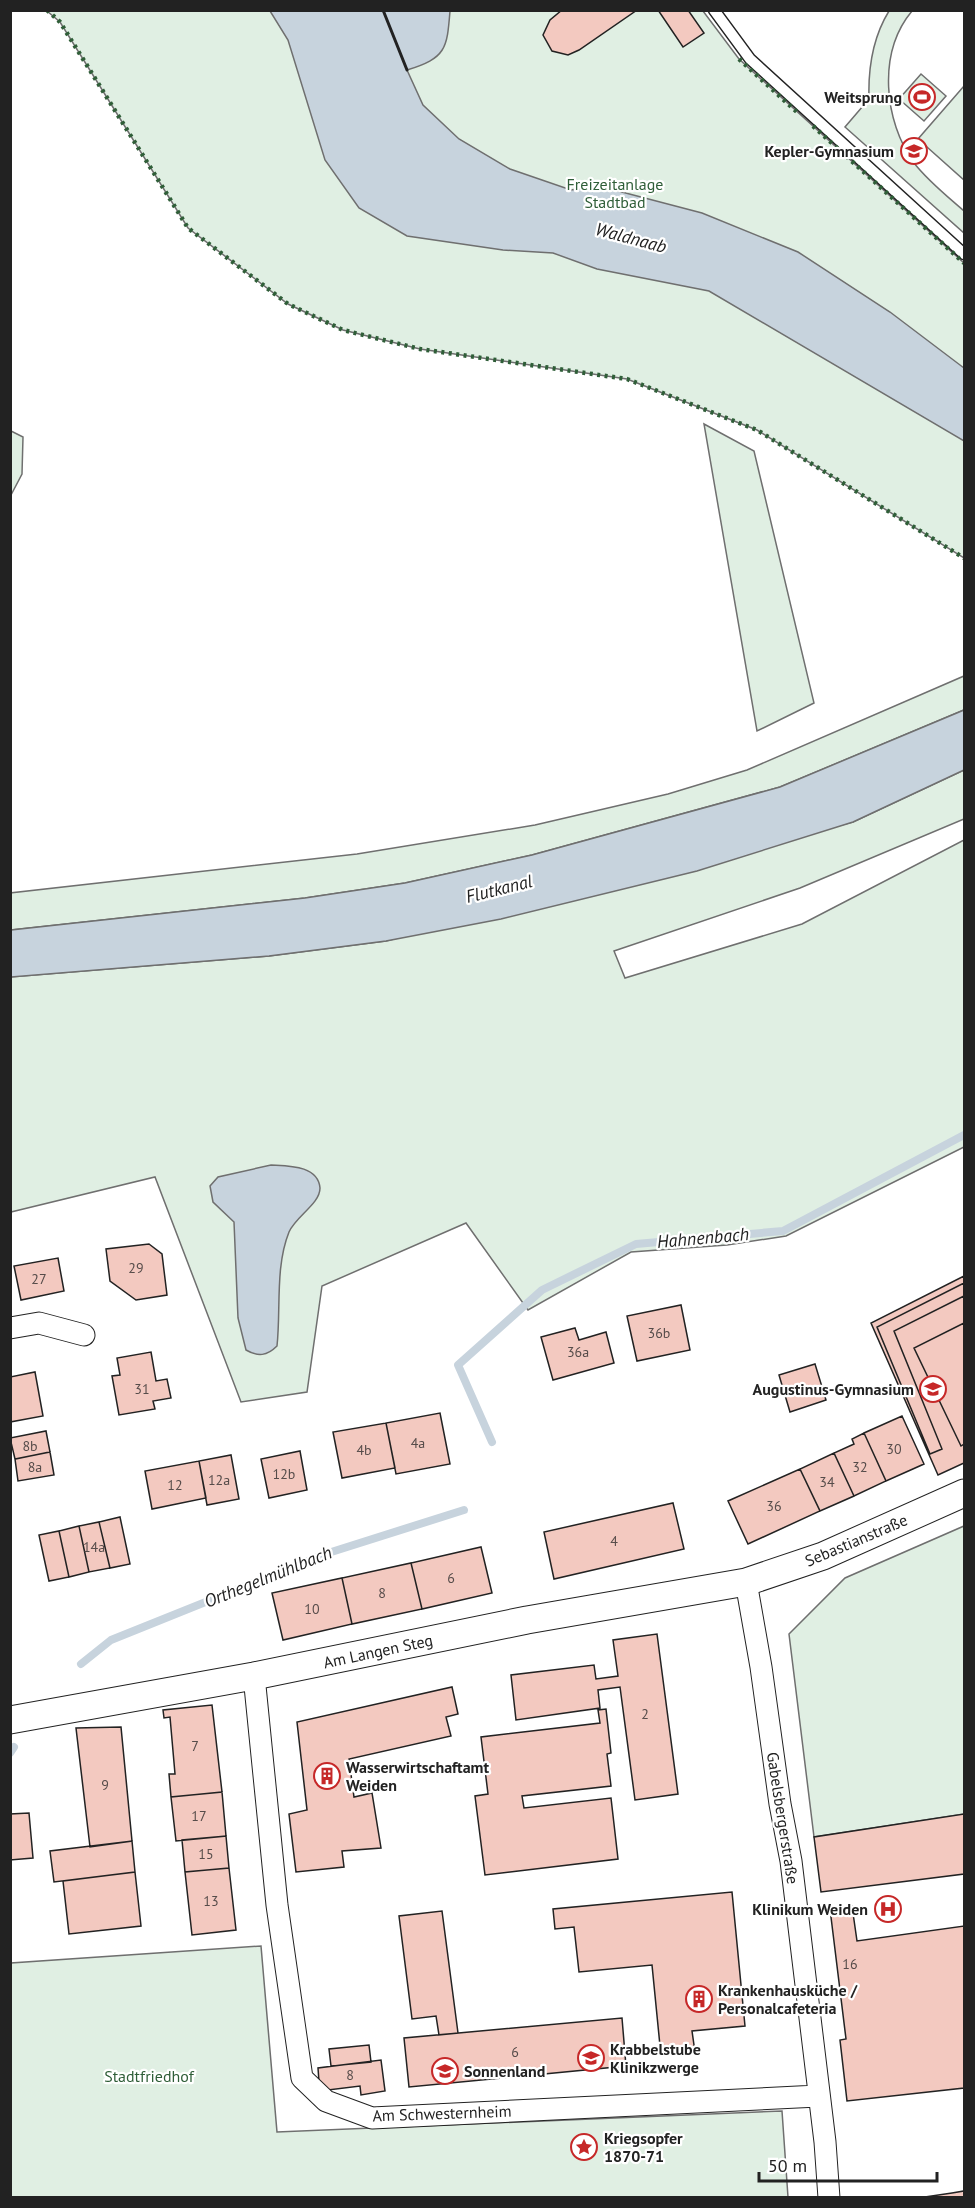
<svg xmlns="http://www.w3.org/2000/svg" width="975" height="2208" font-family="'PT Sans',sans-serif">
	<style>
		.green { fill: #e0efe3; stroke: #6f6f6f; stroke-width: 1.5 }
		.water { fill: #c7d3dd; stroke: #6f6f6f; stroke-width: 1.5 }
		.lines { fill: none; stroke-linecap: round; stroke-linejoin: round }
		.stream { stroke: #c7d3dd; stroke-width: 8 }
		.building { fill: #f3c9c0; stroke: #222; stroke-width: 1.5 }
		.service-casing { stroke: #222; stroke-width: 13 }
		.minor-casing { stroke: #222; stroke-width: 23 }
		.tertiary-casing { stroke: #222; stroke-width: 29 }
		.service { stroke: #fff; stroke-width: 10 }
		.minor { stroke: #fff; stroke-width: 21 }
		.tertiary { stroke: #fff; stroke-width: 27 }
		.hedge { stroke: #2f5e38; stroke-width: 4.5; stroke-dasharray: 3 4.5; stroke-linecap: butt }
		.wall { stroke: #222; stroke-width: 3 }
		.labels { text-anchor: middle; stroke-width: 4.5; stroke-linejoin: round; paint-order: stroke }
		.number-label { font-size: 14px; fill: #564c4a }
		.poi-label { font-size: 16px; font-weight: bold; fill: #222; stroke: #fff; text-anchor: start }
		.park-label { font-size: 16px; fill: #2f5e38; stroke: #fff }
		.street-label { font-size: 16px; fill: #222; stroke: #fff }
		.water-label { font-size: 18px; font-style: italic; fill: #222; stroke: #fff }
	</style>
	<rect width="100%" height="100%" fill="#fff"/>
	<path class="green" d="M47,11H703L739,59L964,263V558L757,430L627,379L420,349L343,330L288,304L188,228L60,22Z
		M889,11H912C877,53 884,121 914,163C928,181 947,196 964,211V233L845,127L869,99C868,68 873,37 889,11Z
		M921,74L946,96L924,121L899,99Z
		M964,86V180L918,139Z
		M704,424L754,451L814,703L757,731Z
		M11,431L23,437L22,474L11,495Z
		M964,676V710L780,787L532,855L405,883L305,898L11,930L10,893L357,854L535,825L668,794L747,770Z
		M964,770V819L800,888L614,951L625,978L802,924L964,840V1147L786,1236L727,1245L631,1252L528,1310L466,1223L322,1286L307,1392L241,1402L155,1177L11,1212L10,977L269,956L386,941L853,822Z
		M964,1526V1814L814,1837L789,1634L845,1578Z
		M261,1946L277,2132L782,2111L788,2197L11,2198V1963Z"/>
	<path class="water" d="M270,11H450C447,49 446,58 407,70L423,105L459,139L510,169L571,190L599,186L702,213L798,252L890,312L964,368V441L709,291L597,269L553,253L503,250L407,236L359,208L325,160L288,40Z
		M964,710V770L853,822L697,871L501,919L386,941L269,956L11,977V930L305,898L405,883L532,855L780,787Z
		M271,1165C288,1166 318,1165 320,1188C320,1204 296,1216 289,1232C275,1267 281,1309 277,1346C267,1356 258,1357 246,1350L238,1318L234,1222L213,1202L210,1186L218,1177Z"/>
	<g class="lines">
		<path class="stream" d="M492,1442L458,1365L542,1290L636,1244L783,1231L964,1135
			M81,1664L111,1640L325,1554L464,1510
			M10,1753L14,1747"/>
	</g>
	<path class="building" d="M562,10H637L579,50L568,55L552,51L543,35L550,20Z
		M658,10H688L704,33L683,47Z
		M149,1244L162,1254L167,1295L136,1300L110,1281L106,1249Z
		M58,1258L64,1291L21,1300L14,1266Z
		M964,1276V1463L938,1475L871,1323Z
		M964,1283V1296L894,1331L942,1449L930,1454L877,1327Z
		M681,1305L690,1350L637,1361L627,1316Z
		M964,1323V1444L961,1446L914,1348Z
		M575,1328L579,1340L606,1332L614,1363L553,1380L541,1337Z
		M151,1352L156,1381L167,1379L171,1398L153,1401L155,1409L119,1415L112,1376L120,1375L117,1358Z
		M815,1364L826,1400L790,1412L779,1375Z
		M35,1372L43,1416L10,1422V1377Z
		M440,1413L450,1464L396,1474L386,1423Z
		M902,1416L924,1464L886,1481L864,1433Z
		M386,1423L395,1468L342,1478L333,1432Z
		M46,1431L50,1452L15,1459L10,1438Z
		M864,1433L886,1481L854,1496L834,1453L854,1444L852,1439Z
		M300,1451L307,1490L269,1498L261,1459Z
		M50,1452L54,1475L18,1481L15,1459Z
		M834,1453L854,1496L820,1511L800,1469Z
		M231,1455L239,1499L207,1505L199,1461Z
		M199,1461L206,1498L152,1509L145,1471Z
		M800,1469L820,1511L748,1544L728,1501Z
		M673,1503L684,1549L554,1579L544,1532Z
		M120,1517L130,1564L110,1568L99,1522Z
		M99,1522L110,1568L89,1572L79,1526Z
		M79,1526L89,1572L69,1577L59,1531Z
		M59,1531L69,1577L49,1581L39,1535Z
		M481,1547L492,1593L422,1609L411,1563Z
		M411,1563L422,1609L352,1624L342,1578Z
		M342,1578L352,1624L283,1640L272,1593Z
		M657,1634L678,1794L635,1800L620,1687L598,1690L600,1708L516,1720L511,1675L594,1665L596,1679L618,1676L613,1640Z
		M452,1687L458,1714L446,1717L451,1736L349,1759L354,1797L372,1793L381,1848L342,1851L344,1867L296,1872L289,1814L307,1810L297,1722Z
		M212,1705L222,1792L171,1797L169,1774H175L170,1717L164,1718L163,1710Z
		M606,1709L611,1753L607,1754L611,1786L522,1796L524,1808L611,1798L618,1859L485,1875L475,1796L488,1794L481,1737L600,1723L598,1710Z
		M121,1727L132,1841L90,1847L76,1728Z
		M222,1792L226,1836L176,1841L171,1797Z
		M29,1813L33,1858L10,1860V1814Z
		M964,1814V1874L821,1892L814,1837Z
		M226,1836L229,1868L185,1872L182,1840Z
		M132,1841L135,1872L54,1882L50,1851Z
		M229,1868L236,1930L192,1935L185,1872Z
		M135,1872L141,1926L69,1934L63,1881Z
		M732,1892L745,2026L692,2031L695,2052L661,2056L652,1965L579,1972L574,1927L555,1929L553,1909Z
		M852,1906L857,1941L964,1926V2088L847,2101L840,2040L846,2039L830,1909Z
		M442,1911L458,2033L439,2035L436,2016L412,2019L399,1916Z
		M622,2018L626,2066L409,2087L404,2038Z
		M369,2045L371,2062L331,2066L329,2049Z
		M381,2060L385,2091L361,2095L360,2086L328,2090L319,2082L318,2068Z
		M964,2191V2198H918L952,2193Z"/>
	<g class="lines">
		<defs>
			<path id="service" d="M714,10L750,59L964,254"/>
			<path id="minor" d="M10,1328L39,1323L84,1335
				M746,1582L761,1667L780,1804L791,1861L825,2142L829,2198
				M254,1676L277,1905L302,2078L326,2101L372,2118L818,2096"/>
			<path id="tertiary" d="M10,1720L254,1676L527,1620L746,1582L823,1556L964,1493"/>
		</defs>
		<use href="#service" class="service-casing"/>
		<use href="#minor" class="minor-casing"/>
		<use href="#tertiary" class="tertiary-casing"/>
		<use href="#service" class="service"/>
		<use href="#minor" class="minor"/>
		<use href="#tertiary" class="tertiary"/>
		<path class="hedge" d="M47,10L60,22L188,228L288,304L343,330L420,349L627,379L757,430L964,558
			M739,59L798,113
			M813,126L964,263"/>
		<path class="wall" d="M383,10L407,70"/>
	</g>
	<defs>
		<symbol id="stadium-ring" viewBox="-11 -11 22 22"><circle r="9.5" fill="#fff" stroke="#c62828" stroke-width="1.5"/><path d="M0-5a6.5 5 0 1 0 0 10a6.5 5 0 1 0 0-10ZM-3.5-1.8h7v3.6h-7Z" fill="#c62828"/></symbol>
		<symbol id="school-ring" viewBox="-11 -11 22 22"><circle r="9.5" fill="#fff" stroke="#c62828" stroke-width="1.5"/><path d="M0-5L7-2L0 1L-7-2ZM-4 1L0 2.5L4 1V4Q0 6-4 4Z" fill="#c62828"/></symbol>
		<symbol id="building-ring" viewBox="-11 -11 22 22"><circle r="9.5" fill="#fff" stroke="#c62828" stroke-width="1.5"/><path d="M-4-6H4V6H1V3H-1V6H-4ZM-2.5-4.3h1.7v1.8h-1.7ZM.8-4.3h1.7v1.8H.8ZM-2.5-1h1.7V.8h-1.7ZM.8-1h1.7V.8H.8Z" fill="#c62828"/></symbol>
		<symbol id="hospital-ring" viewBox="-11 -11 22 22"><circle r="9.5" fill="#fff" stroke="#c62828" stroke-width="1.5"/><path d="M-5-5h3v3.5h4V-5h3V5h-3V1.5h-4V5h-3Z" fill="#c62828"/></symbol>
		<symbol id="sight-ring" viewBox="-11 -11 22 22"><circle r="9.5" fill="#fff" stroke="#c62828" stroke-width="1.5"/><path d="M0-6L1.8-2.2L6-1.7L2.9 1.2L3.7 5.4L0 3.3L-3.7 5.4L-2.9 1.2L-6-1.7L-1.8-2.2Z" fill="#c62828"/></symbol>
	</defs>
	<g fill-rule="evenodd">
		<use href="#stadium-ring" x="907" y="82" width="30" height="30"/>
		<use href="#school-ring" x="899" y="136" width="30" height="30"/>
		<use href="#school-ring" x="918" y="1374" width="30" height="30"/>
		<use href="#building-ring" x="312" y="1761" width="30" height="30"/>
		<use href="#hospital-ring" x="873" y="1894" width="30" height="30"/>
		<use href="#building-ring" x="684" y="1984" width="30" height="30"/>
		<use href="#school-ring" x="576" y="2043" width="30" height="30"/>
		<use href="#school-ring" x="430" y="2056" width="30" height="30"/>
		<use href="#sight-ring" x="569" y="2132" width="30" height="30"/>
	</g>
	<g class="labels">
		<g class="number-label">
			<text x="136" y="1273">29</text>
			<text x="39" y="1284">27</text>
			<text x="659" y="1338">36b</text>
			<text x="578" y="1357">36a</text>
			<text x="142" y="1394">31</text>
			<text x="418" y="1448">4a</text>
			<text x="30" y="1451">8b</text>
			<text x="894" y="1454">30</text>
			<text x="364" y="1455">4b</text>
			<text x="35" y="1472">8a</text>
			<text x="860" y="1472">32</text>
			<text x="284" y="1479">12b</text>
			<text x="219" y="1485">12a</text>
			<text x="827" y="1487">34</text>
			<text x="175" y="1490">12</text>
			<text x="774" y="1511">36</text>
			<text x="614" y="1546">4</text>
			<text x="94" y="1552">14a</text>
			<text x="451" y="1583">6</text>
			<text x="382" y="1598">8</text>
			<text x="312" y="1614">10</text>
			<text x="645" y="1719">2</text>
			<text x="195" y="1751">7</text>
			<text x="105" y="1790">9</text>
			<text x="199" y="1821">17</text>
			<text x="206" y="1859">15</text>
			<text x="211" y="1906">13</text>
			<text x="850" y="1969">16</text>
			<text x="515" y="2057">6</text>
			<text x="350" y="2080">8</text>
		</g>
		<g class="poi-label">
			<text x="902" y="103" text-anchor="end">Weitsprung</text>
			<text x="894" y="157" text-anchor="end">Kepler-Gymnasium</text>
			<text x="914" y="1395" text-anchor="end">Augustinus-Gymnasium</text>
			<text x="346" y="1773">Wasserwirtschaftamt<tspan x="346" dy="18">Weiden</tspan></text>
			<text x="868" y="1915" text-anchor="end">Klinikum Weiden</text>
			<text x="718" y="1996">Krankenhausküche /<tspan x="718" dy="18">Personalcafeteria</tspan></text>
			<text x="610" y="2055">Krabbelstube<tspan x="610" dy="18">Klinikzwerge</tspan></text>
			<text x="464" y="2077">Sonnenland</text>
			<text x="604" y="2144">Kriegsopfer<tspan x="604" dy="18">1870-71</tspan></text>
		</g>
		<g class="park-label">
			<text x="615" y="190">Freizeitanlage<tspan x="615" dy="18">Stadtbad</tspan></text>
			<text x="149" y="2082">Stadtfriedhof</text>
		</g>
		<g class="street-label">
			<text transform="translate(856 1540) rotate(-23)" y="6">Sebastianstraße</text>
			<text transform="translate(378 1651) rotate(-12)" y="6">Am Langen Steg</text>
			<text transform="translate(783 1818) rotate(81)" y="6">Gabelsbergerstraße</text>
			<text transform="translate(442 2113) rotate(-2)" y="6">Am Schwesternheim</text>
		</g>
		<g class="water-label">
			<text transform="translate(631 238) rotate(15)" y="6">Waldnaab</text>
			<text transform="translate(499 889) rotate(-14)" y="6">Flutkanal</text>
			<text transform="translate(703 1238) rotate(-5)" y="6">Hahnenbach</text>
			<text transform="translate(268 1577) rotate(-22)" y="6">Orthegelmühlbach</text>
		</g>
	</g>
	<rect width="975" height="2208" fill="none" stroke="#222222" stroke-width="24"/>
	<path d="M759 2172v9h178v-9" fill="none" stroke="#222222" stroke-width="3"/>
	<text x="768" y="2172" font-size="18" fill="#222222" stroke="#ffffff" stroke-width="4.5" paint-order="stroke">50 m</text>
</svg>
